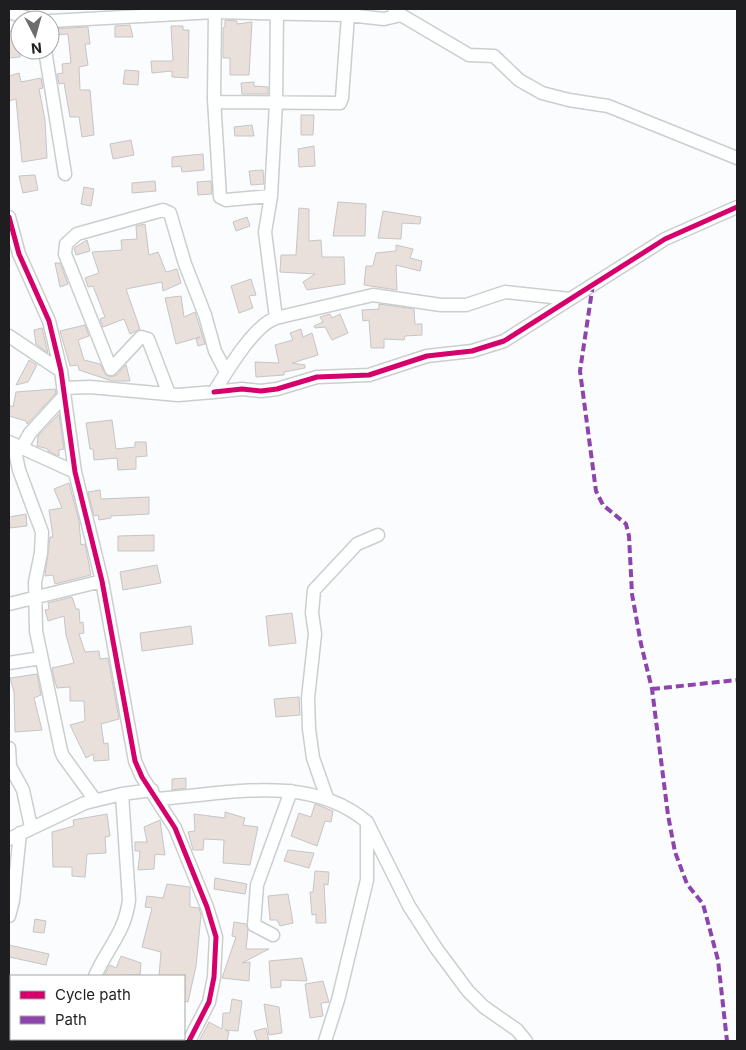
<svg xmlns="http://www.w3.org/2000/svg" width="746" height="1050" font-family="Inter,sans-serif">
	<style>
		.building { fill: #e9e0db; stroke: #c6c5c5 }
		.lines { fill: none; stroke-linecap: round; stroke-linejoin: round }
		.minor-casing { stroke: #cccdcf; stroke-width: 15 }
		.minor { stroke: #feffff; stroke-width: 12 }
		.quiet { stroke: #8e44ad; stroke-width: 4; stroke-dasharray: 8 4; stroke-linecap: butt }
		.cycleway-casing { stroke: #fff; stroke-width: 8 }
		.cycleway { stroke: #d6006c; stroke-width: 5 }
	</style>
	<rect width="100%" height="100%" fill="#fbfcfe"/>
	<path class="building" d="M225,20L237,21V24L252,22L249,75H230V58H223V28L225,27Z
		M130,25L133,37H115V26Z
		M171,26H183V30H189L188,78L172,77V71L152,73L151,61H173Z
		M88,27L90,44H85L88,65L79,67L80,90H90L94,135L82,137L79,117H70L64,83L59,84L57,74L63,73L62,64L71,63L68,34L51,35L50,29Z
		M20,30V57L9,58V31Z
		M125,70L139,71L138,85L123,84Z
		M19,73L21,82L41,78L43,88L39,89L45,120L47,158L22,162L16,99L9,101V76Z
		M254,82V86L268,87V94H242L241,83Z
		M301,115H314L313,135H301Z
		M252,125L254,136H235L234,127Z
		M131,140L134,155L113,159L110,144Z
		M314,146L315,166L299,167L298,149Z
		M203,154L204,170L182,172L181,166L172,167V157Z
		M263,170L264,184L251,185L249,171Z
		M35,175L38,190L23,193L19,176Z
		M155,181L156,191L132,193V183Z
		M211,181L212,194L198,195L197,182Z
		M84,187L94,189L91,206L81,204Z
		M338,202L366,204L365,236H333Z
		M299,208L309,209V241L321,240L322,257H344L345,284L307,290L303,282L315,274L280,272L281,255H296Z
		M383,211L421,217L420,224L402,223L401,239L378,238Z
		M247,217L250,226L236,231L233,222Z
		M145,224L149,255L158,252L166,272L177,269L181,283L163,291L162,282L126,289L140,329L130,334L124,319L103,327L100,319L105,317L93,286L88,287L85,278L99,273L92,252L122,250L121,240L137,239L136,226Z
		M87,240L90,251L76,255L74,248Z
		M396,245L413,249L410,258L422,261L420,271L396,265L397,290L364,285L366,266H373L376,253L396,251Z
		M55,263H60L68,284L60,287Z
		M251,279L256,295L249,296L253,308L239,313L231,286Z
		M181,296L184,317L195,312L205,344L198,346L196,339L200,337L176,344L165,298Z
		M379,304L414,309L415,324H422V335L405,336L404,340L384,339V348H371L369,320L363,321L362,310L379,309Z
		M330,314L332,318L340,314L348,333L332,340L325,327L315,328L314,326L323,322L320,317Z
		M85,325L89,336L78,340L84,360L100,364L106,375L110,377L117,375L126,365L130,381H112L79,370L78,365L70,366L60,331Z
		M42,328L48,353L36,344L34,330Z
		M301,329L303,337L312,333L318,355L292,363L305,365V368L284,372V375L256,377L255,362L279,363L275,345L293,340L290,333Z
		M29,360L37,365L28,382L16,385Z
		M55,389L56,393L27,424L26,421L9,416V405L13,407L16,392Z
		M59,414L64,449L59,450V456L48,451V449L37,446L38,436Z
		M112,420L116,449L135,447V442H146L147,456L136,457V469L118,470L117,458L94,460L93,449H90L86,423Z
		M69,483L79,521L81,545L85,544L91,575L55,584L53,575L45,576L50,537H53L49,510L62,508L54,489Z
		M100,490L101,499L149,497V514L111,516V518L99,520L98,515L94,516L88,492Z
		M26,514L27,526L10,528L9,517Z
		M154,535V551H118V536Z
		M157,565L161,583L123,590L120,572Z
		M72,597L76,609H79L80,623L83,622L84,633L79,634L85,652L99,651L100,659L108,658L119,719L101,724L104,744L108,743L109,760L94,761L93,754L86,758L70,725L85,721L84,701H70V687L57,688L54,678L52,668L74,663L66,635L64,616L48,621L45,610L49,609L48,603Z
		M292,613L296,643L269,646L266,616Z
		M191,626L193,644L142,651L140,633Z
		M37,674L41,695L34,698L42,730L15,732L14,692L10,678Z
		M299,697L300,715L276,717L274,699Z
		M186,778V788L172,790V779Z
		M315,804L333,811L331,822L325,821L317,846L291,836L299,813L311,817Z
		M225,812L245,818L243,825L258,827L250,865L223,863L224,840L204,839L203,850H193L188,832L195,831L194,814L225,818Z
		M107,814L110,836L105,837L106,853L87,854L85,877L72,876V867H53L52,832L74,826L73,820Z
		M160,820L165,855L155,854L154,869L138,870L140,851H135V842H147L144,827Z
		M288,850L314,853L309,868L284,861Z
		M315,871L329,872L328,885L324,884L326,923H316V914L312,915L310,892H313Z
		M215,878L247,884L245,894L214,889Z
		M167,884L190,887V907L199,908L201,915L196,966L188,1002L184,1001V976H159L161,952L142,947L152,908L145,907L147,896L163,898Z
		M288,894L293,923L280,926L277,920H270L268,896Z
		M35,919L46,921L44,933L33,932Z
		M234,922L246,924L248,930L246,949H269L242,963L250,962L249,981L222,978L236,937L232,936Z
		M9,945L49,954L46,965L9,957Z
		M121,956L141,963L140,975L104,976L110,965L116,968Z
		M302,958L307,981L281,980V987L271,988L269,961Z
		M323,981L329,1002L321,1003L323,1016L310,1018L305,984Z
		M232,999L242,1001L238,1031L225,1030L229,1032L227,1041H199L209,1022L222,1029L223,1013H230Z
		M264,1004L279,1007L282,1033L269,1035Z
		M266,1028L269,1041H257L254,1031Z"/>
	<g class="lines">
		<defs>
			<path id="minor" d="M394,9L401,15L469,55L494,56L519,80L542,93L569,100L608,106L737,158
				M9,12L34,20
				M215,12L214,99L220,197L226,200L271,196
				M50,21L215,12L348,15L384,19L401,15
				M45,50L65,174
				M214,102L340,103L342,98L348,15
				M9,217L19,254L49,321L61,371L75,472L102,581L135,761L142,777L175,828L207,907L216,937L214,977L209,1002L189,1041
				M276,318L265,232L271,196L276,103L277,9
				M9,336L61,371
				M63,388L90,387L178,395L214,392C227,371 254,325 276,318L373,295L441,305H466L505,292L570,299
				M214,392L242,389L261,391L277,389L317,377L369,375L427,356L472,351L504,341L665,239L737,207
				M169,394L148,339L141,337L111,369L65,254L66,244L77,234L163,210L170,213L185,264L205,315L215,351L226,372
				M9,442L75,472
				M14,446L19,470L42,532L41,553L35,582L36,631L61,751L63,756L95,800
				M21,449L30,433L64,396
				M9,604L102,581
				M9,663L41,658
				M9,748L10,766L23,790L31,827
				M327,798L313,758L309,729L308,698L315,634L312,613L314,590L357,544L378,535
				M158,799C227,794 309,773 367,822L409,906L436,948L468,991L484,1007L517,1030L526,1041
				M9,839L85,803L122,794L152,790
				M9,916L13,901L20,833
				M273,935L254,925L257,885L291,791
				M95,976C107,948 125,933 129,900L122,794
				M88,1039L97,1040
				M39,1041L41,1039
				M325,1041L338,1000L367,880V824"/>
		</defs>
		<use href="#minor" class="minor-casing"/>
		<use href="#minor" class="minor"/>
		<path class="quiet" d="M593,284L580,371L596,491L603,505L626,524L629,536L632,594L641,644L652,689L668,815L675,852L687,884L703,904L718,960L727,1041
			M652,689L737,680"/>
		<defs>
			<path id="cycleway" d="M9,217L19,254L49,321L61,371L75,472L102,581L135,761L142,777L175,828L207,907L216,937L214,977L209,1002L189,1041
				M214,392L242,389L261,391L277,389L317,377L369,375L427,356L472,351L504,341L665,239L737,207"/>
		</defs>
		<use href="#cycleway" class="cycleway-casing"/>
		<use href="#cycleway" class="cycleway"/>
	</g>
	<rect width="746" height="1050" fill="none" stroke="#1e1e21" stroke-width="20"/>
	<rect x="10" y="975" width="175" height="65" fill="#ffffff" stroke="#a5a5a6"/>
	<rect x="20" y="991" width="25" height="8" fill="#d6006c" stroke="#a5a5a6"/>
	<text x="55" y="1000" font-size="15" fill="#1e1e21">Cycle path</text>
	<rect x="20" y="1016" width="25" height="8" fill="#8e44ad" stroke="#a5a5a6"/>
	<text x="55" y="1025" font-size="15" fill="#1e1e21">Path</text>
	<g transform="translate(35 35) rotate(174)"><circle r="24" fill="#ffffff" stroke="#a5a5a6"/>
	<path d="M0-4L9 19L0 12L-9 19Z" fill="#6b6c6e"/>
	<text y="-8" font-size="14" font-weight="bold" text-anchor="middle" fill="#1e1e21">N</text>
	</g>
</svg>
